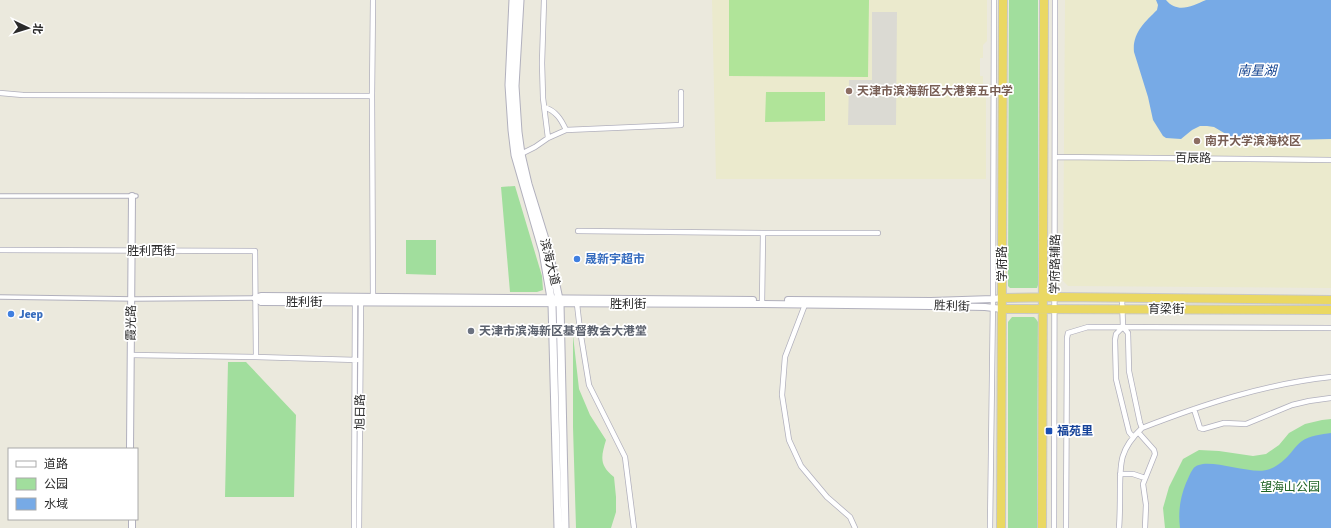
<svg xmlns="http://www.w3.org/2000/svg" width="1331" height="528" font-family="Signika,'Noto Sans SC',sans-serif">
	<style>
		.education { fill: #ebeacd }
		.green { fill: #a1de9d }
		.pitch { fill: #b0e499 }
		.plaza { fill: #dbdad3 }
		.water { fill: #77aae6 }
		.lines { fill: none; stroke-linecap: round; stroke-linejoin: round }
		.pedestrian-casing { stroke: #b1b0bd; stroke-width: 5.5 }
		.minor-casing { stroke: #b1b0bd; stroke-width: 6 }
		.tertiary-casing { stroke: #b1b0bd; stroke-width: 8 }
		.secondary-casing { stroke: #b1b0bd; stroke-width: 9 }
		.trunk-casing { stroke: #c8c8c8; stroke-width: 10 }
		.pedestrian { stroke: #fff; stroke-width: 3.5 }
		.minor { stroke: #fff; stroke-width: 4.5 }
		.tertiary { stroke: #fff; stroke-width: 6 }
		.secondary { stroke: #fff; stroke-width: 7 }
		.trunk { stroke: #ead863; stroke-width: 8 }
		.education-dot { fill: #8d6e63; stroke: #fff; stroke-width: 1.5 }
		.shop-dot { fill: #3f7fe0; stroke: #fff; stroke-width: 1.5 }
		.worship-dot { fill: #6b7280; stroke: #fff; stroke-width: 1.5 }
		.transit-dot { fill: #1a4fb4; stroke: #fff; stroke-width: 1.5 }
		.labels { text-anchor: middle; stroke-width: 3.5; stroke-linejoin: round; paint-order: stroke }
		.education-label { font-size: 12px; font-weight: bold; fill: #785e54; stroke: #fff; text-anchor: start }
		.street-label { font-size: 12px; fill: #2a2a2a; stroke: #fff }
		.shop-label { font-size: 12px; font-weight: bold; fill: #366cbe; stroke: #fff; text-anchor: start }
		.worship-label { font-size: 12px; font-weight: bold; fill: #5b616d; stroke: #fff; text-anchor: start }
		.transit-label { font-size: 12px; font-weight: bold; fill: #164399; stroke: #fff; text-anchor: start }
		.park-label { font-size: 12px; fill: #1f6223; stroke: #fff }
		.water-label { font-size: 13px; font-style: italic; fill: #174691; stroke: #fff }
	</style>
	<rect width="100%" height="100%" fill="#ebe9dd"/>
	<path class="education" d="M712,0H987V41L983,45V58H980V76H983V89L986,93V179H716Z
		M1065,0H1331V288L1068,286L1063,281Z"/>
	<path class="green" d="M1009,0H1038V285L1037,288H1010L1008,286Z
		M515,186L542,276L543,290L537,292H510L501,187Z
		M406,240H436V275L406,274Z
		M1012,317H1034L1036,319L1038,322L1037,528H1008V322Z
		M573,335L579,389L590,415L606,440C601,457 599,465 614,477L616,497V512L611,528H576L573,427Z
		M228,362H246L296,415L294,497H225Z
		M1331,419V528H1165L1163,508L1169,487L1183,459L1199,450L1219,451L1253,456L1266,454L1279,445L1289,433L1305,424L1322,420Z"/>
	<path class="pitch" d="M729,0H869L868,77L729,76Z
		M766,92H825V121L765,122Z"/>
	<path class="plaza" d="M872,12H897L896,125H848L849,80H872Z"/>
	<path class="water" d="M1156,0H1166C1178,14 1192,6 1206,0H1331V139L1289,140H1236L1214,127L1207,126H1200L1192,130L1181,139L1166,138L1163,136L1153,120L1148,97L1134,52C1132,33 1145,22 1157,10L1158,5Z
		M1331,433V528H1180C1178,512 1180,498 1186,483C1188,479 1190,473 1193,469C1204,454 1251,477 1270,469C1275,467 1281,463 1285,459C1291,454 1295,446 1302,441C1309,436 1322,434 1331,433Z"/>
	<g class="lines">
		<defs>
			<path id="pedestrian" d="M0,196H136
				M0,297L135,299L255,298"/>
			<path id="minor" d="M544,0L542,63L543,98L548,138
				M0,93L23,95L372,96L373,0
				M372,96L373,300
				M544,107C556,111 561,119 566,130
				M521,154L535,147L548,138L566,130L681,125V92
				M1056,157L1331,160
				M578,231L763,233H878
				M0,250L255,251L256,357
				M1122,299L1123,327L1128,333L1129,371L1140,423L1142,428
				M806,302L785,357L782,395L789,440L801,466L827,497L850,517L855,528
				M577,304L580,330L589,385L625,457L634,528
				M762,304L763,233
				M1123,327L1116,334L1115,340L1116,379L1129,432L1133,437
				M131,355L256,357L357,360
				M1194,409L1200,428L1203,429L1224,423L1246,424L1292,405L1309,401L1331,398
				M1138,432L1154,450L1155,454L1143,484L1146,505L1145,528
				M1120,474H1133L1145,478
				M354,528L355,301
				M359,528L361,300
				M990,528L993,299L994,0
				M1054,528L1055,0
				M1066,528L1067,338L1068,333L1088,327L1331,328
				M1119,528C1120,515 1120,503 1120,490C1120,462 1120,449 1142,428C1204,404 1265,384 1331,377"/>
			<path id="tertiary" d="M255,298L261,302L762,304L931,306L985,307L1002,309
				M255,298L261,296L753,300
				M788,300L931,301L993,299L1002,298
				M130,449L132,196
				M132,528V519"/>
			<path id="secondary" d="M513,0L509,85L512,130L515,155L543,252L552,304L558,528
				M520,0L515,86L518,132L521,154L528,184L549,252L560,304L565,528"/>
			<path id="trunk" d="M1002,298L1059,297L1331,300
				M1002,309L1331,310
				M1001,528L1003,0
				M1042,528L1044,0"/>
		</defs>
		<use href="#pedestrian" class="pedestrian-casing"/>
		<use href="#minor" class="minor-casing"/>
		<use href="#tertiary" class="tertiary-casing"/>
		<use href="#secondary" class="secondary-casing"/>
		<use href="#trunk" class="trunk-casing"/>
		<use href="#pedestrian" class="pedestrian"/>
		<use href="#minor" class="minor"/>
		<use href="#tertiary" class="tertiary"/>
		<use href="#secondary" class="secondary"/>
		<use href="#trunk" class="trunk"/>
	</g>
	<g class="education-dot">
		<circle cx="849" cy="91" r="4"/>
		<circle cx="1197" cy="141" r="4"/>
	</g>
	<g class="shop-dot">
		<circle cx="577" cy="259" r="4"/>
		<circle cx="11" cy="314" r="4"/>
	</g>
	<circle class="worship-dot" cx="471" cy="331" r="4"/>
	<rect class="transit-dot" x="1045" y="427" width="8" height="8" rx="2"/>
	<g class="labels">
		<g class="education-label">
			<text x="857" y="95">天津市滨海新区大港第五中学</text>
			<text x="1205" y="145">南开大学滨海校区</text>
		</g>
		<g class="street-label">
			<text transform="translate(1193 158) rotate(1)" y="4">百辰路</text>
			<text x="151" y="255">胜利西街</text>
			<text transform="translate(550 262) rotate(76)" y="4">滨海大道</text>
			<text transform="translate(1002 264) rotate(-90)" y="4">学府路</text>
			<text transform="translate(1055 264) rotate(-89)" y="4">学府路辅路</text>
			<text x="304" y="306">胜利街</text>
			<text x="628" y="308">胜利街</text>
			<text transform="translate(952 306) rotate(2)" y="4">胜利街</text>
			<text x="1166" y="313">育梁街</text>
			<text transform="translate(131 323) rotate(-89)" y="4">霞光路</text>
			<text transform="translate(360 412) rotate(-89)" y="4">旭日路</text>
		</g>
		<g class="shop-label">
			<text x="585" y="263">晟新宇超市</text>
			<text x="19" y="318">Jeep</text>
		</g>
		<g class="worship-label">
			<text x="479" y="335">天津市滨海新区基督教会大港堂</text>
		</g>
		<g class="transit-label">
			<text x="1057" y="435">福苑里</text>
		</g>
		<g class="park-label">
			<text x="1290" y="491">望海山公园</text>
		</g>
		<g class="water-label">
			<text x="1257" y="75">南星湖</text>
		</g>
	</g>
	<rect x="8" y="448" width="130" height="72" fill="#ffffff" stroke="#aaaaaa"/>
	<rect x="16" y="461" width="20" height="6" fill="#ffffff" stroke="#aaaaaa"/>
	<text x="44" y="468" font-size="12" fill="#2a2a2a">道路</text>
	<rect x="16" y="478" width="20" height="12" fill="#a1de9d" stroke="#aaaaaa"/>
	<text x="44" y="488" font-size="12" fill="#2a2a2a">公园</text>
	<rect x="16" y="498" width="20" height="12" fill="#77aae6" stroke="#aaaaaa"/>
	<text x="44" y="508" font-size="12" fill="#2a2a2a">水域</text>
	<g transform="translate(28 28) rotate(94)" stroke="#ffffff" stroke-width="3" paint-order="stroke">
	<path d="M0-3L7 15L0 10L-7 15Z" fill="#2a2a2a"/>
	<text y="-6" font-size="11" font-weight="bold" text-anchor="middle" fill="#2a2a2a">北</text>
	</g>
</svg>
